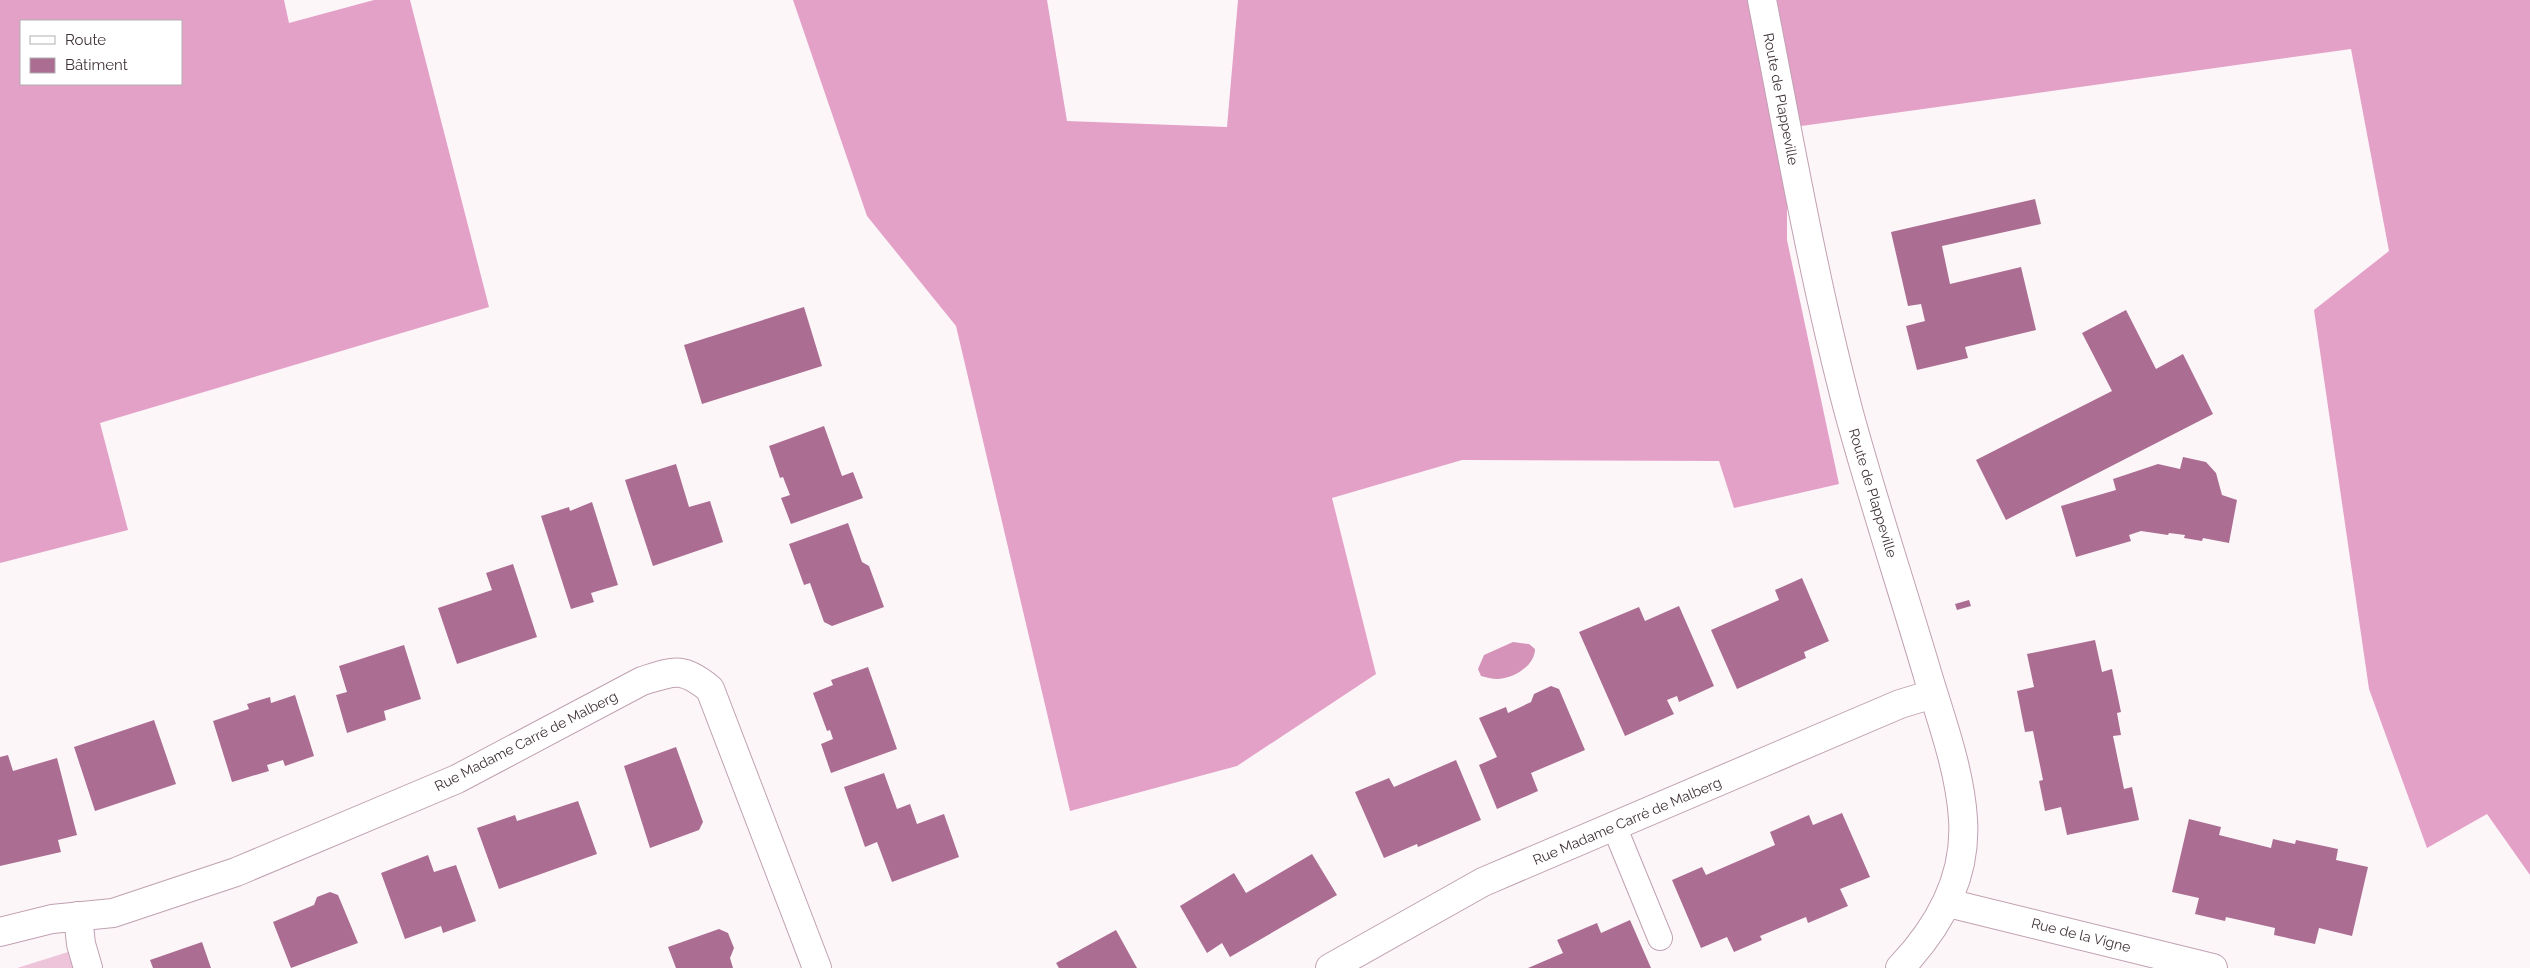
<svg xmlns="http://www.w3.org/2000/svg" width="2530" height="968" font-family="Raleway,sans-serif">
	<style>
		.green { fill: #eec4db }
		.forest { fill: #e4a1c8; fill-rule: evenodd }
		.water { fill: #d593b9 }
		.building { fill: #ab6d92 }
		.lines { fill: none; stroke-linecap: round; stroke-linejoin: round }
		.service-casing { stroke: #c0a1b2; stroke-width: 26 }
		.minor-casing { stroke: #c0a1b2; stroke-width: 30 }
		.service { stroke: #fff; stroke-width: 24 }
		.minor { stroke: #fff; stroke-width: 28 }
		.labels { text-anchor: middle; stroke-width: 4; stroke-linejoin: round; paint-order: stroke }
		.street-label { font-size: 14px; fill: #3f3239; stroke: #fff }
	</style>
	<rect width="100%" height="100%" fill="#fdf6f9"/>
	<path class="green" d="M68,952L74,968H17Z"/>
	<path class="forest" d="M0,0H284L289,23L374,0H410L489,307L100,423L128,530L0,563ZM181,21V84H21V21Z
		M793,0H1047L1067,121L1227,127L1238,0H2530V875L2487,814L2427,848L2369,689L2314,310L2389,251L2351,49L1787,128V240L1839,484L1734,508L1719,461L1462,460L1332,498L1376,674L1237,766L1070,811L956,326L867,216Z"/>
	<path class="water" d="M1513,642L1529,644L1535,649C1535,666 1513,679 1497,679C1492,679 1486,677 1481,676L1478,669L1484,655Z"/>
	<path class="building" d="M2035,199L2041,224L1942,246L1950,284L2021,267L2036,330L1965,347L1968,358L1917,370L1906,326L1925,321L1921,304L1908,306L1891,232Z
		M804,307L822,366L702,404L684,345Z
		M2126,310L2156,369L2183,354L2213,414L2006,520L1976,460L2112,391L2082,333Z
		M824,426L842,476L853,472L863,498L791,524L781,498L790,495L783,477L780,478L769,446Z
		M2183,457L2206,462L2216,473L2222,495L2237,500L2229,543L2203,538L2202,541L2184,538L2185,535L2169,533L2168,535L2141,531L2129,535L2131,541L2076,557L2061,506L2116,490L2113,479L2158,464L2180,469Z
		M676,464L689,507L710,501L723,542L653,566L625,480Z
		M592,502L618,585L591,593L594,602L571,609L541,516L569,507L570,511Z
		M848,523L862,562L869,566L884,607L832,626L824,622L810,583L804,585L789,544Z
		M513,564L537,637L457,664L438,608L492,590L486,573Z
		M1802,578L1829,641L1804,652L1806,658L1737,689L1711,630L1779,600L1775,590Z
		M1969,600L1971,606L1957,610L1955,604Z
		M1679,606L1714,686L1679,702L1677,696L1667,700L1674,714L1625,736L1579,632L1639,607L1645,621Z
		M2095,640L2102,672L2112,669L2121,712L2117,713L2121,735L2113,736L2124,789L2132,787L2139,820L2067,835L2061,807L2045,811L2039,781L2043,780L2033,731L2025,732L2017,691L2034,687L2027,654Z
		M404,645L421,699L384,711L386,720L347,733L336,695L347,692L339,666Z
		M868,667L897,749L831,773L821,744L833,739L830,730L827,731L813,693L833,685L831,680Z
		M1551,686L1559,689L1585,750L1531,773L1538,791L1497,809L1479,765L1497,757L1479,718L1506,707L1508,713L1531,702L1534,694Z
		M295,695L314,756L285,766L283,760L267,765L269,771L232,782L213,721L249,709L247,704L270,697L271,703Z
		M154,720L176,784L95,811L74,747Z
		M676,747L703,822L699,830L650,848L624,766Z
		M8,755L13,771L57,758L77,835L58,840L61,852L0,866V757Z
		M1456,760L1481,820L1418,847L1417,844L1384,858L1355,792L1389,778L1394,787Z
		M884,773L897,809L910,804L917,824L944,814L959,857L892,882L877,842L865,847L844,787Z
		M578,801L597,854L499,889L477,828L515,815L517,821Z
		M1842,813L1870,877L1840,889L1848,906L1808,923L1806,917L1760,936L1762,940L1734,952L1727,937L1701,948L1672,880L1702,867L1706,875L1775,845L1770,832L1809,815L1813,825Z
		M2189,819L2221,827L2219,835L2271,848L2273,839L2295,844L2296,840L2338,849L2336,860L2368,867L2352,936L2319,928L2315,944L2274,935L2275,928L2226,917L2225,921L2195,914L2199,898L2172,892Z
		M1312,854L1337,895L1230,957L1222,943L1207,953L1180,906L1234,873L1246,893Z
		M428,855L434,872L456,865L476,921L443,933L441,926L405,939L381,873Z
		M330,892L338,895L358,943L291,968L273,922L314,905L317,897Z
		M1630,920L1651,968H1528L1563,953L1557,940L1597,923L1601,933Z
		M719,929L728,933L734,948L730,958L733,968H676L668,947Z
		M1116,930L1137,968H1059L1056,963Z
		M202,942L211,968H153L150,960Z"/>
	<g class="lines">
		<defs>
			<path id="service" d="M1614,826L1660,938"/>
			<path id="minor" d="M1762,0C1789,138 1813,277 1849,413C1873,501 1902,588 1928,676C1942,722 1960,771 1963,819C1967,877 1939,927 1900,968
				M1948,903L2213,968
				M78,916L81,944L88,968
				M0,932L52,919L113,913L236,872L457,779L642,681C674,671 682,666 710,689L817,968
				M1330,968L1483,882L1900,704L1933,694"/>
		</defs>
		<use href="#service" class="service-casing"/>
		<use href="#minor" class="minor-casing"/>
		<use href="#service" class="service"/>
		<use href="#minor" class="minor"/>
	</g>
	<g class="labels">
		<g class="street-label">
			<text transform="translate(1781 99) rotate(79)" y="5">Route de Plappeville</text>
			<text transform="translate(1873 493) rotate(73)" y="5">Route de Plappeville</text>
			<text transform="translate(526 741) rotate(-27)" y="5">Rue Madame Carré de Malberg</text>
			<text transform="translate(1627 821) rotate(-23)" y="5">Rue Madame Carré de Malberg</text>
			<text transform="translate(2081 935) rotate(14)" y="5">Rue de la Vigne</text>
		</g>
	</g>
	<rect x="20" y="20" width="162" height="65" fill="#ffffff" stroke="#b2adb0"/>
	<rect x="30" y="36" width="25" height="8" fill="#ffffff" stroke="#b2adb0"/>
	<text x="65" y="45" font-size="15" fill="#3f3239">Route</text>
	<rect x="30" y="58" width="25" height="15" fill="#ab6d92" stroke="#b2adb0"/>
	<text x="65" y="70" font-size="15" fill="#3f3239">Bâtiment</text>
</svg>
